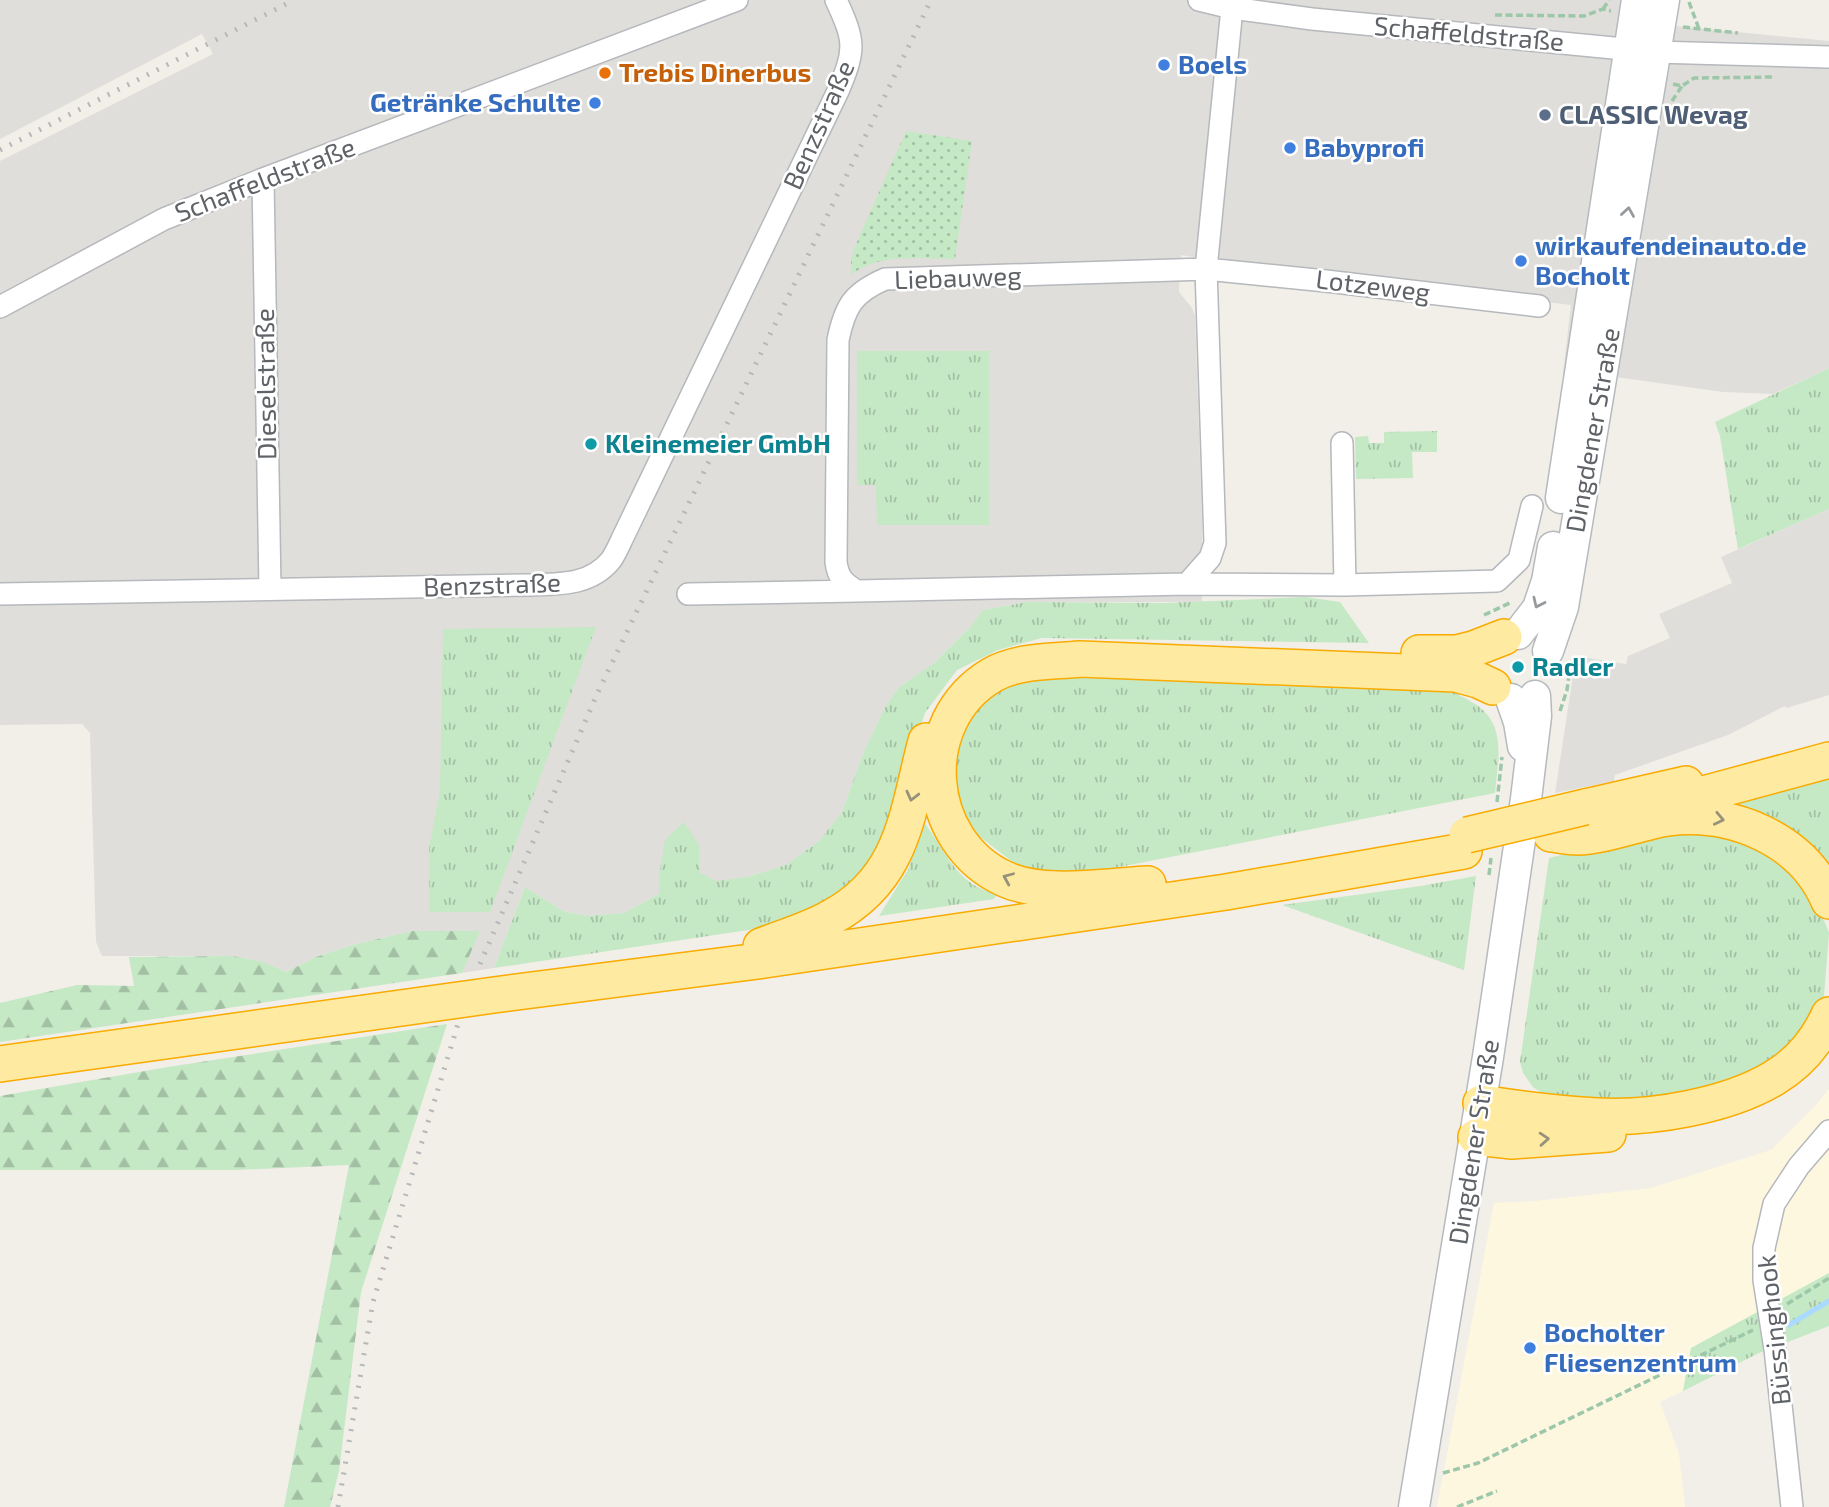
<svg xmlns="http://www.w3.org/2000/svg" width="1829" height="1507" font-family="'Exo 2',sans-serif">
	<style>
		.commercial { fill: #fef7e0 }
		.industrial { fill: #e0deda }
		.grass { fill: url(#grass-tufts) }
		.forest { fill: url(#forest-firs) }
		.park { fill: url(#park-dots) }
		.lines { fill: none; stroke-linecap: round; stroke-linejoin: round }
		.stream { stroke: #aadaff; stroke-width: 5 }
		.minor-casing { stroke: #b5b8bc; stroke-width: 24 }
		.secondary-casing { stroke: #b6babf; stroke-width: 33 }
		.trunk-casing { stroke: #f9ab00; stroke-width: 38 }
		.path { stroke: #9cc7a9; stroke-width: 3.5; stroke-dasharray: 7 3.5; stroke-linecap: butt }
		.minor { stroke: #fff; stroke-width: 21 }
		.secondary { stroke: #fff; stroke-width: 30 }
		.trunk { stroke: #feeaa1; stroke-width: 35 }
		.rail { stroke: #b6b7b8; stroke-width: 5; stroke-dasharray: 2 9; stroke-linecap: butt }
		.trunk-bridge-casing { stroke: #f9ab00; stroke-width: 38; stroke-linecap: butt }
		.trunk-bridge { stroke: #feeaa1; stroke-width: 35 }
		.oneway { stroke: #979a9d }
		.oneway2 { stroke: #97927c }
		.shop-dot { fill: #3f7fe0; stroke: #fff; stroke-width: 2.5 }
		.food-dot { fill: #e8710a; stroke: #fff; stroke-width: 2.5 }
		.service-dot { fill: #5c6f8a; stroke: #fff; stroke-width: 2.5 }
		.culture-dot { fill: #0f9aa8; stroke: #fff; stroke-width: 2.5 }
		.labels { text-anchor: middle; stroke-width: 5; stroke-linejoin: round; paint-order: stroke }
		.street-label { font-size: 26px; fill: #5f6368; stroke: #fff }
		.shop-label { font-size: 26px; font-weight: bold; fill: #366cbe; stroke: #fff; text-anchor: start }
		.food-label { font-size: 26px; font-weight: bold; fill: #c56008; stroke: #fff; text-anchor: start }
		.service-label { font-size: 26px; font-weight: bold; fill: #4e5e75; stroke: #fff; text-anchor: start }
		.culture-label { font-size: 26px; font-weight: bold; fill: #0d838f; stroke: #fff; text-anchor: start }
	</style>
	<defs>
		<pattern id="grass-tufts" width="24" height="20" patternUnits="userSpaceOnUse" patternTransform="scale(1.75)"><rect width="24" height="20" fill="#c5e8c5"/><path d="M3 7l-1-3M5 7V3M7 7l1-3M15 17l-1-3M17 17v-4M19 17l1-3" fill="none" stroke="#a3c0a4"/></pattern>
		<pattern id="forest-firs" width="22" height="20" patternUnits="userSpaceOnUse" patternTransform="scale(1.75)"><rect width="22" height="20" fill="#c5e8c5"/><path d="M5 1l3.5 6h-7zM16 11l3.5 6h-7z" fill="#a3c0a4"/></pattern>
		<pattern id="park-dots" width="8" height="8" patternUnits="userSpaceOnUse" patternTransform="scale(1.75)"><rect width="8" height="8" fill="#c5e8c5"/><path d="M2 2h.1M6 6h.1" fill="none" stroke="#a3c0a4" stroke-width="1.8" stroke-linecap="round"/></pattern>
	</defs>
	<rect width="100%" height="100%" fill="#f1efe8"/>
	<path class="commercial" d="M1829,1089V1274L1691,1348L1683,1391L1660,1402L1679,1454L1685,1507H1437L1494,1203L1535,1201L1651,1188L1771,1150L1815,1106Z"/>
	<path class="industrial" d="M0,0H1660L1656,24L1829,41V368L1773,394L1723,392L1623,378L1563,374L1571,305L1244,265L1181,255L1179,292L1192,308L1195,316L1202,520V602H1027L984,610L971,626L934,663L899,687L884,709L862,756L842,812L819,841L786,865L747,877L716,882L699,872V845L659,875V894L624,913L587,916L563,911L525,887L494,968L462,973L479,931H412L352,945L316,957L286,972L264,962L233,956H102L96,942L90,733L82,724L0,725V161L213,54L202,34L0,139Z
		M1829,509V695L1787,708L1785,706L1728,735L1615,775L1614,781L1555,793L1576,656L1626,664L1628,656L1670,638L1659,614L1732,583L1721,557Z"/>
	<path class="grass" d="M857,351H989V525H877L876,485H857Z
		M1829,368V509L1738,549L1720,436L1715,422Z
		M1437,431V452H1412L1413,478L1356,479L1355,437L1368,436L1369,443H1384V432Z
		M1305,597L1340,602L1369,643L1042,638L998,650L957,670L925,713L878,860L827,910L755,929L494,968L525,887L563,911L587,916L624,913L659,894V875L665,840L684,822L699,845V872L716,881L747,877L786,865L819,841L842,812L862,756L884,709L899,687L934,663L971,626L983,610L1027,602L1164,603Z
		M596,627L490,912H429V848L440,790L443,629Z
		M1099,667L1447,679C1458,699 1458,693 1475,704C1507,724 1498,761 1495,793L1063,878L1013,862L972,831L954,792V748L977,704L1025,677Z
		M1829,777V888L1711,807C1750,797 1790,790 1829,777Z
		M923,821C939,841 949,867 971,883C978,888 988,891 996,896L994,899L879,916L909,868L920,825Z
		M1712,828L1761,846L1810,885L1829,933L1824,996L1790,1050L1729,1086L1635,1100L1545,1095L1533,1087L1523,1073L1520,1062L1549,858L1668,829Z
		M1476,876L1464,970L1282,905L1421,886Z
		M1829,1273V1326L1759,1353L1683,1391L1691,1348Z"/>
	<path class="forest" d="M412,931H480L462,973L0,1042V1003L77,985L134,986L129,957L233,956L264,962L286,972L316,957L352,945Z
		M447,1024L361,1292L339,1471L330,1507H284L349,1165L236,1170H0V1096L168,1067Z"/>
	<path class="park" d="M906,131L972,141L955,259C920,259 880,252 851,275V260L854,249Z"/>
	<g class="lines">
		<path class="stream" d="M1789,1325L1829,1301"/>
		<defs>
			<path id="minor" d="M1199,0L1232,8L1312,19L1655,52L1829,57
				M1232,8L1206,269L1215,543L1210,558L1187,584L857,591C843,583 838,577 836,562L838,340C845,306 853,293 885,279L1206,269L1326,281L1539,306
				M263,179L270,589
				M0,307L164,219L263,179L737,0
				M1342,443L1345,585
				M1187,584L1345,585L1497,581L1519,560L1532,506
				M0,594L528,585C558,584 590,586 611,560C616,553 620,543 624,535L838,91C856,49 855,41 836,0
				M688,594L857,591
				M1792,1507L1775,1349L1764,1280V1248L1774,1204L1799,1166L1829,1131"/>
			<path id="secondary" d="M1561,498L1637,0
				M1518,634L1538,608L1547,581L1553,547
				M1548,651L1563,607L1664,0
				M1511,699L1519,722L1523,746
				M1414,1507L1488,1057L1526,799L1536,716L1535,696"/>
			<path id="trunk" d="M1419,653H1457L1473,649L1504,637
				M1663,805L1829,760
				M1585,807L1686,784
				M1551,834C1559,835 1569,837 1578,837C1603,837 1641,822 1668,818C1732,810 1803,839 1829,901
				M1148,884C1105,886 1044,897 1005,879C923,842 914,721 992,675C1018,660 1052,662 1080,659L1456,674L1478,680L1493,687
				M761,946C784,937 809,930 830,918C904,879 907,813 926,741
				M0,1064L494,995L758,961L1226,892L1464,851
				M1481,1103C1520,1109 1559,1114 1598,1116C1650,1119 1728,1106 1774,1078C1799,1063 1817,1042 1829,1015
				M1476,1137L1512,1141L1608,1134"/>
		</defs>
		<use href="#minor" class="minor-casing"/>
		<use href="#secondary" class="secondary-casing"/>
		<use href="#trunk" class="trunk-casing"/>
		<path class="path" d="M1689,2L1699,29
			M1603,9L1609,0
			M1495,15L1584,16L1603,9L1611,11
			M1683,27L1738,33
			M1673,84L1682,86L1694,78L1774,77
			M1672,101L1682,86
			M1484,615L1512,602
			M1560,711L1567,690L1571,661
			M1497,802L1502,757
			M1489,875L1491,858
			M1787,1304L1829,1278
			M1443,1473L1478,1463L1753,1330
			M1457,1507L1497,1491"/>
		<use href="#minor" class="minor"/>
		<use href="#secondary" class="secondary"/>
		<use href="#trunk" class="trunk"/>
		<path class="rail" d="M0,150L294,0
			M480,964L598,692L931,0
			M338,1507L373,1302L458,1024"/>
		<defs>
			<path id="trunk-bridge" d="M1467,835L1585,807"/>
		</defs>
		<use href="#trunk-bridge" class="trunk-bridge-casing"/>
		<use href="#trunk-bridge" class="trunk-bridge"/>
	</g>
	<defs><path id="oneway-chevron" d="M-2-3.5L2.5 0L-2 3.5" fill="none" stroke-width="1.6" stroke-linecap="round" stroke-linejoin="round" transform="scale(1.75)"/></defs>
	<g class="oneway">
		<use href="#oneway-chevron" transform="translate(1628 212) rotate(-81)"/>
		<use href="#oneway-chevron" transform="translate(1538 603) rotate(115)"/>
	</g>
	<g class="oneway2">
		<use href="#oneway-chevron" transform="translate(912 796) rotate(104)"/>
		<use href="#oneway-chevron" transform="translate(1719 819) rotate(12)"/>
		<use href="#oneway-chevron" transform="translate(1008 878) rotate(-157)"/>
		<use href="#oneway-chevron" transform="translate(1544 1139) rotate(-4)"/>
	</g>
	<g class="shop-dot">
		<circle cx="1164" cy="65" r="7"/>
		<circle cx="595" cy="103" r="7"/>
		<circle cx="1290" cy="148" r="7"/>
		<circle cx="1521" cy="261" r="7"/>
		<circle cx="1530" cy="1348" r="7"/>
	</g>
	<circle class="food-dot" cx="605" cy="73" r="7"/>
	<circle class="service-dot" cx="1545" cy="115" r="7"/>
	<g class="culture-dot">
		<circle cx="591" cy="444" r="7"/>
		<circle cx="1518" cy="667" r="7"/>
	</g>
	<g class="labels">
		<g class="street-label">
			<text transform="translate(1469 34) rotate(5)" y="9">Schaffeldstraße</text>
			<text transform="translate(819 125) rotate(-66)" y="9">Benzstraße</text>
			<text transform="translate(265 180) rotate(-21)" y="9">Schaffeldstraße</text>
			<text transform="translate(958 278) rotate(-2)" y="9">Liebauweg</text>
			<text transform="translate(1373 286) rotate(7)" y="9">Lotzeweg</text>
			<text transform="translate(266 384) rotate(-91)" y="9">Dieselstraße</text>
			<text transform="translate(1593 430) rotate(-80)" y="9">Dingdener Straße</text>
			<text transform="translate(492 585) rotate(-2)" y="9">Benzstraße</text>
			<text transform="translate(1474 1142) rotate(-81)" y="9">Dingdener Straße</text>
			<text transform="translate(1774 1330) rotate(-96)" y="9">Büssinghook</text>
		</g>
		<g class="shop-label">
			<text x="1178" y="74">Boels</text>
			<text x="581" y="112" text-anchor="end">Getränke Schulte</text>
			<text x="1304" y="157">Babyprofi</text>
			<text x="1535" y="255">wirkaufendeinauto.de<tspan x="1535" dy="30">Bocholt</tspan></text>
			<text x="1544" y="1342">Bocholter<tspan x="1544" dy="30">Fliesenzentrum</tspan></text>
		</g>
		<g class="food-label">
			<text x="619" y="82">Trebis Dinerbus</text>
		</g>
		<g class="service-label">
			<text x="1559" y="124">CLASSIC Wevag</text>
		</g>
		<g class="culture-label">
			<text x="605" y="453">Kleinemeier GmbH</text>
			<text x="1532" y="676">Radler</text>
		</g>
	</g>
</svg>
